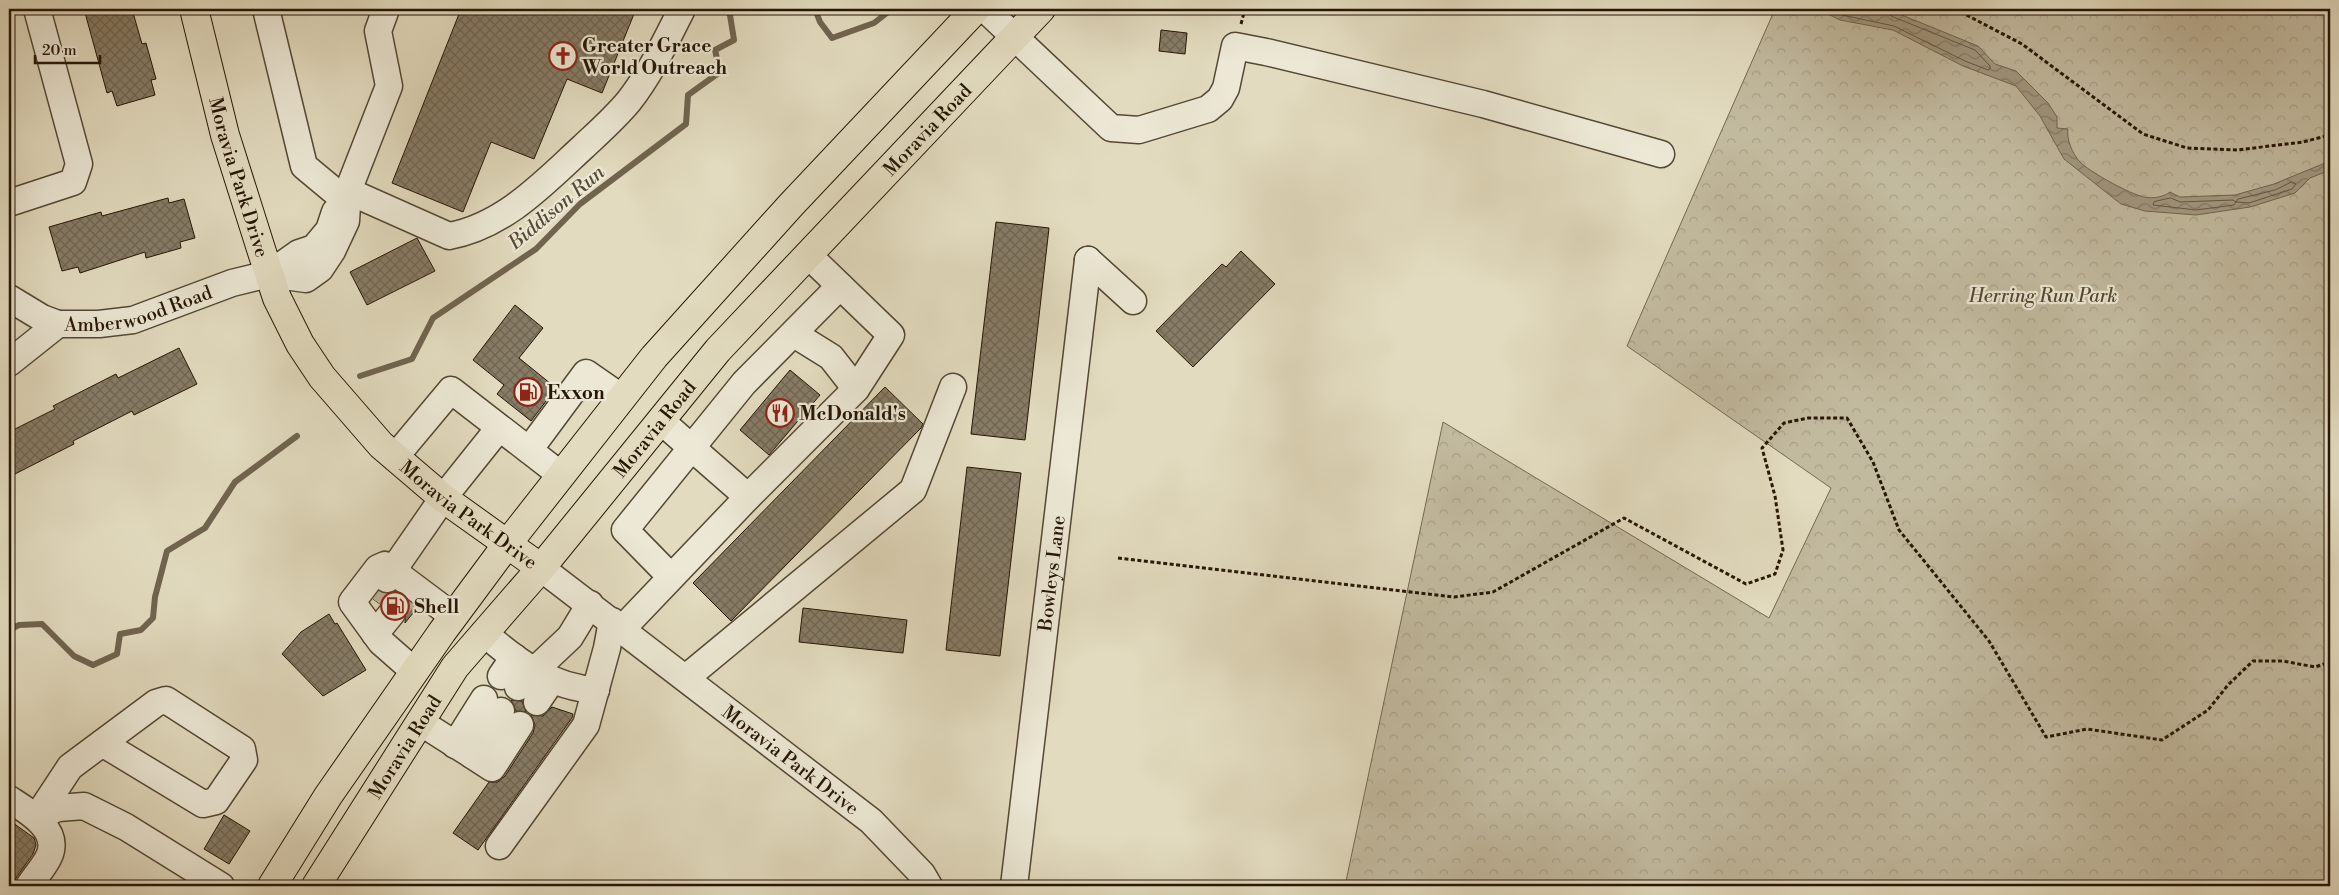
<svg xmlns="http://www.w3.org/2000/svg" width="2339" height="895" font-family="'Libre Bodoni',serif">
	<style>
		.park { fill: url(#park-crowns); stroke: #746852 }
		.water { fill: url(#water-waves); stroke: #70644f }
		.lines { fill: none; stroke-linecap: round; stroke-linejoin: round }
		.shore { stroke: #645742; stroke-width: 1 }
		.stream { stroke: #70644f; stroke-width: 6 }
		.building { fill: url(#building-cross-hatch); stroke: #251605 }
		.minor-tunnel { stroke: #bcb49a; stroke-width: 26; stroke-dasharray: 26 13; stroke-linecap: butt }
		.minor-casing { stroke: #544734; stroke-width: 29 }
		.major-casing { stroke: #251605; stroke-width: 30 }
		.path { stroke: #251605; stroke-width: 3; stroke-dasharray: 4 2.5; stroke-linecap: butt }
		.minor { stroke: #ece8d5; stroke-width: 26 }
		.major { stroke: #e2dbbf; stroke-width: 28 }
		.labels { text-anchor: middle; stroke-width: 4.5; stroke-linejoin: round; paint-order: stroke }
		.poi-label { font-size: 19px; font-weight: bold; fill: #251605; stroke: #ece8d5; text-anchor: start }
		.street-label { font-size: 19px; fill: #251605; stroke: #ece8d5 }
		.park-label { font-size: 19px; font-style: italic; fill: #544733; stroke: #ece8d5 }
		.water-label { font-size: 20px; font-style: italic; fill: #574a36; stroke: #ece8d5 }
	</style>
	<defs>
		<pattern id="park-crowns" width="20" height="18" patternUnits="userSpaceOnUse" patternTransform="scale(1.25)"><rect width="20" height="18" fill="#c2ba9f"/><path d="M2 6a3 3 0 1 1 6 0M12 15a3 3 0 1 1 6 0" fill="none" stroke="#a79f87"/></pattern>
		<pattern id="water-waves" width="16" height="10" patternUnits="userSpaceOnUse" patternTransform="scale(1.25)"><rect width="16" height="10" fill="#a29880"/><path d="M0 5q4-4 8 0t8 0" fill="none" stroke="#847b67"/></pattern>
		<pattern id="building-cross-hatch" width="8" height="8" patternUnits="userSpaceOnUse" patternTransform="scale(1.25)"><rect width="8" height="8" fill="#877c66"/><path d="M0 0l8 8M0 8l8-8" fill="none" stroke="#6e6552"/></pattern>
	</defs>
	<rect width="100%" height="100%" fill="#e2dbbf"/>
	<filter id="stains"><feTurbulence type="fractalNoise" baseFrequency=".004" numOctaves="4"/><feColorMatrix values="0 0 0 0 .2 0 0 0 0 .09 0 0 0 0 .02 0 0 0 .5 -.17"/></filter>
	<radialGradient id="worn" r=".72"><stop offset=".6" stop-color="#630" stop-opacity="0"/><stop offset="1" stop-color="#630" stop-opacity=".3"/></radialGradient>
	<path class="park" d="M1775,9H2330V886H1345L1443,422L1769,618L1831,488L1627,346Z"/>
	<path class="water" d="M1818,9H1887L1978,46L1995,64L2016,71L2048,103L2057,117V128L2068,129C2066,139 2073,154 2079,161C2089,172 2130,194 2144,197C2152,199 2164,197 2170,192L2180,197L2235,195L2274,184L2330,161V170L2310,178L2295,193L2250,207L2196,215L2145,211L2121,204L2064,159L2040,116L2016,86L1963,66L1893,30L1840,20Z"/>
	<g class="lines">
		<path class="shore" d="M1829,9L1842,15L1894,26L1965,61L1988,70L1990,69V66L1975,50L1891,16L1887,9
			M2292,182L2296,184L2292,189L2249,203L2236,202L2238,199L2275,190Z
			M2171,198L2180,202L2233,200L2236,202L2234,205L2196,210L2153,205L2154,202Z"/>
		<path class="stream" d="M815,9L820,22L832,38L874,23L892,9
			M360,376L412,359L433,318L536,249L580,204L686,124L688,95L720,72L715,50L734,40L729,9
			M9,630L19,625L42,624L74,656L93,665L117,654L120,634L141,630L153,618L155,597L167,551L205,528L235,482L297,436"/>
	</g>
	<path class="building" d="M84,9H132L142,44L146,43L156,79L151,80L155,95L117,106L112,91L107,93Z
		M461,9H636L602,93L567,79L534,159L491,142L463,212L392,183Z
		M1161,30L1187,33L1185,54L1159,51Z
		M168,198L169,203L184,199L195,238L180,242L181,248L146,258L145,252L80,273L78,267L62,271L49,227L101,212L102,216Z
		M996,222L1049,228L1025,440L971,434Z
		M417,238L435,271L367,305L350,272Z
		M1241,251L1275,284L1193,367L1156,331L1222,264L1226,267Z
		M515,305L543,328L519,358L556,388L531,421L497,394L504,385L473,360Z
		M179,348L197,384L134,415L132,411L73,441L74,444L9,477V432L55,409L53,406L116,374L118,378Z
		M790,370L820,395L769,455L740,430Z
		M885,387L923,424L921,428L731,621L693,583Z
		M967,467L1021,473L1000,656L946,650Z
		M395,591L417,608L405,623L406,608L401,601L395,598L387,599L380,604L373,599L379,592L386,594Z
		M803,608L907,620L903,653L799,642Z
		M329,614L335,624L337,623L366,670L323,696L282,654L301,632Z
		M511,700L522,701L526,712L516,711Z
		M552,707L573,714L572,718L478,850L453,833L489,782H498L505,776L533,733L535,725L531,715L543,716Z
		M224,815L250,831L229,864L204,849Z
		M9,820L34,838L36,845L33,854L16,878L14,886H9Z"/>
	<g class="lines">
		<path class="minor-tunnel" d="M373,599L387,579
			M392,613L407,594"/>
		<defs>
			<g id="minor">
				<path d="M266,9L304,166L346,201"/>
				<path d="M985,9L1111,128L1139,130L1208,109L1220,99L1226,88L1235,46L1266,52L1483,104L1661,154"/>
				<path d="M348,191L449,236C504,226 544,183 583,147C599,132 615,118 629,101C651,73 666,40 682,9"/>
				<path d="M9,203L73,182L79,164L37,9"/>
				<path d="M1088,260L1133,301"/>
				<path d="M269,274L306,279L320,269L332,251L346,221L348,191L389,86L378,31L386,9"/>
				<path id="s1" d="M9,298L42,318L58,324H99L133,320L232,283L269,274L299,253L314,248L329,230L335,212L346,201"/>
				<path d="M794,334L831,357L856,389"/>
				<path d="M9,363L58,324"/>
				<path d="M661,421L748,497"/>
				<path d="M529,450L586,373L622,398"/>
				<path d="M395,457L451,390L561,475"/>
				<path id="s2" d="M541,568L871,821L922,874L929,886"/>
				<path d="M671,577L625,530L744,383L840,286"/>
				<path d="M387,579L443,498L499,428"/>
				<path d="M622,629L748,497L856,389L891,335L808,255"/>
				<path d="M484,633C516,661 552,688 596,690"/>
				<path d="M375,634L392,613"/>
				<path d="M535,670L570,637L590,604"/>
				<path d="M414,671L381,642L352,602L378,568L385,565L453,616"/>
				<path d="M501,676L514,657"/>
				<path d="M687,677L913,490L953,387"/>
				<path d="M518,687L531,668"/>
				<path d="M537,702L552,680"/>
				<path d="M420,722L472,755L501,711"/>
				<path d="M455,745L484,699"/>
				<path d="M472,755L492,768L520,725"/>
				<path d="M9,799C26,810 59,828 50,854C46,865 35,876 29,886"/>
				<path d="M37,817L70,767L156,703L166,700L242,749L244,760L216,801L203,804L102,743"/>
				<path d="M37,817L58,808L84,806L126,827L221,886"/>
				<path d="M499,846L586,725L607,648L612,621"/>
				<path id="s3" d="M1014,886L1088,260"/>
			</g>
			<g id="major">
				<path id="s4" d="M194,9L225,135L261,249L277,298L300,344L322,377L381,445L443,498L541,568"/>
				<path d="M272,886L328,796L442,632L508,543L654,357L791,205L976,9"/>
				<path id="s5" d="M316,886L455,667L541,568L718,350L1041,9"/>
			</g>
		</defs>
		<use href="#minor" class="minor-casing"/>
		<use href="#major" class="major-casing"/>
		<path class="path" d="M1955,9L2022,44L2143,134L2187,148L2237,150L2303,142L2330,135
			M1241,24L1245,9
			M1118,558L1454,597L1493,592L1624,518L1746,584L1775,574L1783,550L1775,496L1762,448L1784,423L1808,418H1847L1873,462L1899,530L1989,641L2046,737L2087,729L2162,740L2208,710L2228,685L2253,661H2283L2315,667L2330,662"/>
		<use href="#minor" class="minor"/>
		<use href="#major" class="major"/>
	</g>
	<defs>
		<symbol id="church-ring" viewBox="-11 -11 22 22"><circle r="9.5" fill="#ece8d5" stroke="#8f2418" stroke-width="1.5"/><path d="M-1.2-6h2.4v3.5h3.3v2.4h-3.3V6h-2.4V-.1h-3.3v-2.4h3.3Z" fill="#8f2418"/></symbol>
		<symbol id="fuel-ring" viewBox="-11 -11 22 22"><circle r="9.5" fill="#ece8d5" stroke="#8f2418" stroke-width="1.5"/><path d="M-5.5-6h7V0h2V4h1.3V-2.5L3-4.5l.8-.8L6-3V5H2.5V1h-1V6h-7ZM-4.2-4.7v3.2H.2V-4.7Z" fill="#8f2418"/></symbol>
		<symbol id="restaurant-ring" viewBox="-11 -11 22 22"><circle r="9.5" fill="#ece8d5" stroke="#8f2418" stroke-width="1.5"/><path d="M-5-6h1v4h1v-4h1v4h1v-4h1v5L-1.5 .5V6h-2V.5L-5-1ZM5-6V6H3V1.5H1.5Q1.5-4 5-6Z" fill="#8f2418"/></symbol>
	</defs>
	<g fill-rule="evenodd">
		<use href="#church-ring" x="547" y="40" width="32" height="32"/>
		<use href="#fuel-ring" x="512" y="376" width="32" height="32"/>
		<use href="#restaurant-ring" x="764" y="397" width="32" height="32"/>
		<use href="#fuel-ring" x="379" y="590" width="32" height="32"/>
	</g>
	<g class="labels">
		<g class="poi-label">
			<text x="582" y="52">Greater Grace<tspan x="582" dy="22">World Outreach</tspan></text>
			<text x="547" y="399">Exxon</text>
			<text x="799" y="420">McDonald's</text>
			<text x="414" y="613">Shell</text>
		</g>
		<g class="street-label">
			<text dy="7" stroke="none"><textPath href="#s5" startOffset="975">Moravia Road</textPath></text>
			<text dy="7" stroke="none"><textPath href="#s4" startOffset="174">Moravia Park Drive</textPath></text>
			<text dy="7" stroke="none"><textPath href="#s1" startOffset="138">Amberwood Road</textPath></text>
			<text dy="7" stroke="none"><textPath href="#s5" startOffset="570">Moravia Road</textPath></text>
			<text dy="7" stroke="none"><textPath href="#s4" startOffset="594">Moravia Park Drive</textPath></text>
			<text dy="7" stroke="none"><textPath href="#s3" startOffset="315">Bowleys Lane</textPath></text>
			<text dy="7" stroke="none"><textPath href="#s5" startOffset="165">Moravia Road</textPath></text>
			<text dy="7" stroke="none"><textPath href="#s2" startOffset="315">Moravia Park Drive</textPath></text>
		</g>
		<g class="park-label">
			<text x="2043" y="302">Herring Run Park</text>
		</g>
		<g class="water-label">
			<text transform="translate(556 207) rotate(-40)" y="7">Biddison Run</text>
		</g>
	</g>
	<rect width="2339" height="895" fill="none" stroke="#e2dbbf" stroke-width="30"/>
	<rect x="10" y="10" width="2319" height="875" fill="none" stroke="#251605" stroke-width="2.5"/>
	<rect x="15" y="15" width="2309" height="865" fill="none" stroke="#251605"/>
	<path d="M35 55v8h65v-8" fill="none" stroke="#251605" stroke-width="2.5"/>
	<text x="42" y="55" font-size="15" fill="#251605" stroke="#ece8d5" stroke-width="4" paint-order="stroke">20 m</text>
	<rect width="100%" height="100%" filter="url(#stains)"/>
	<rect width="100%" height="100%" fill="url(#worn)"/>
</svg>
